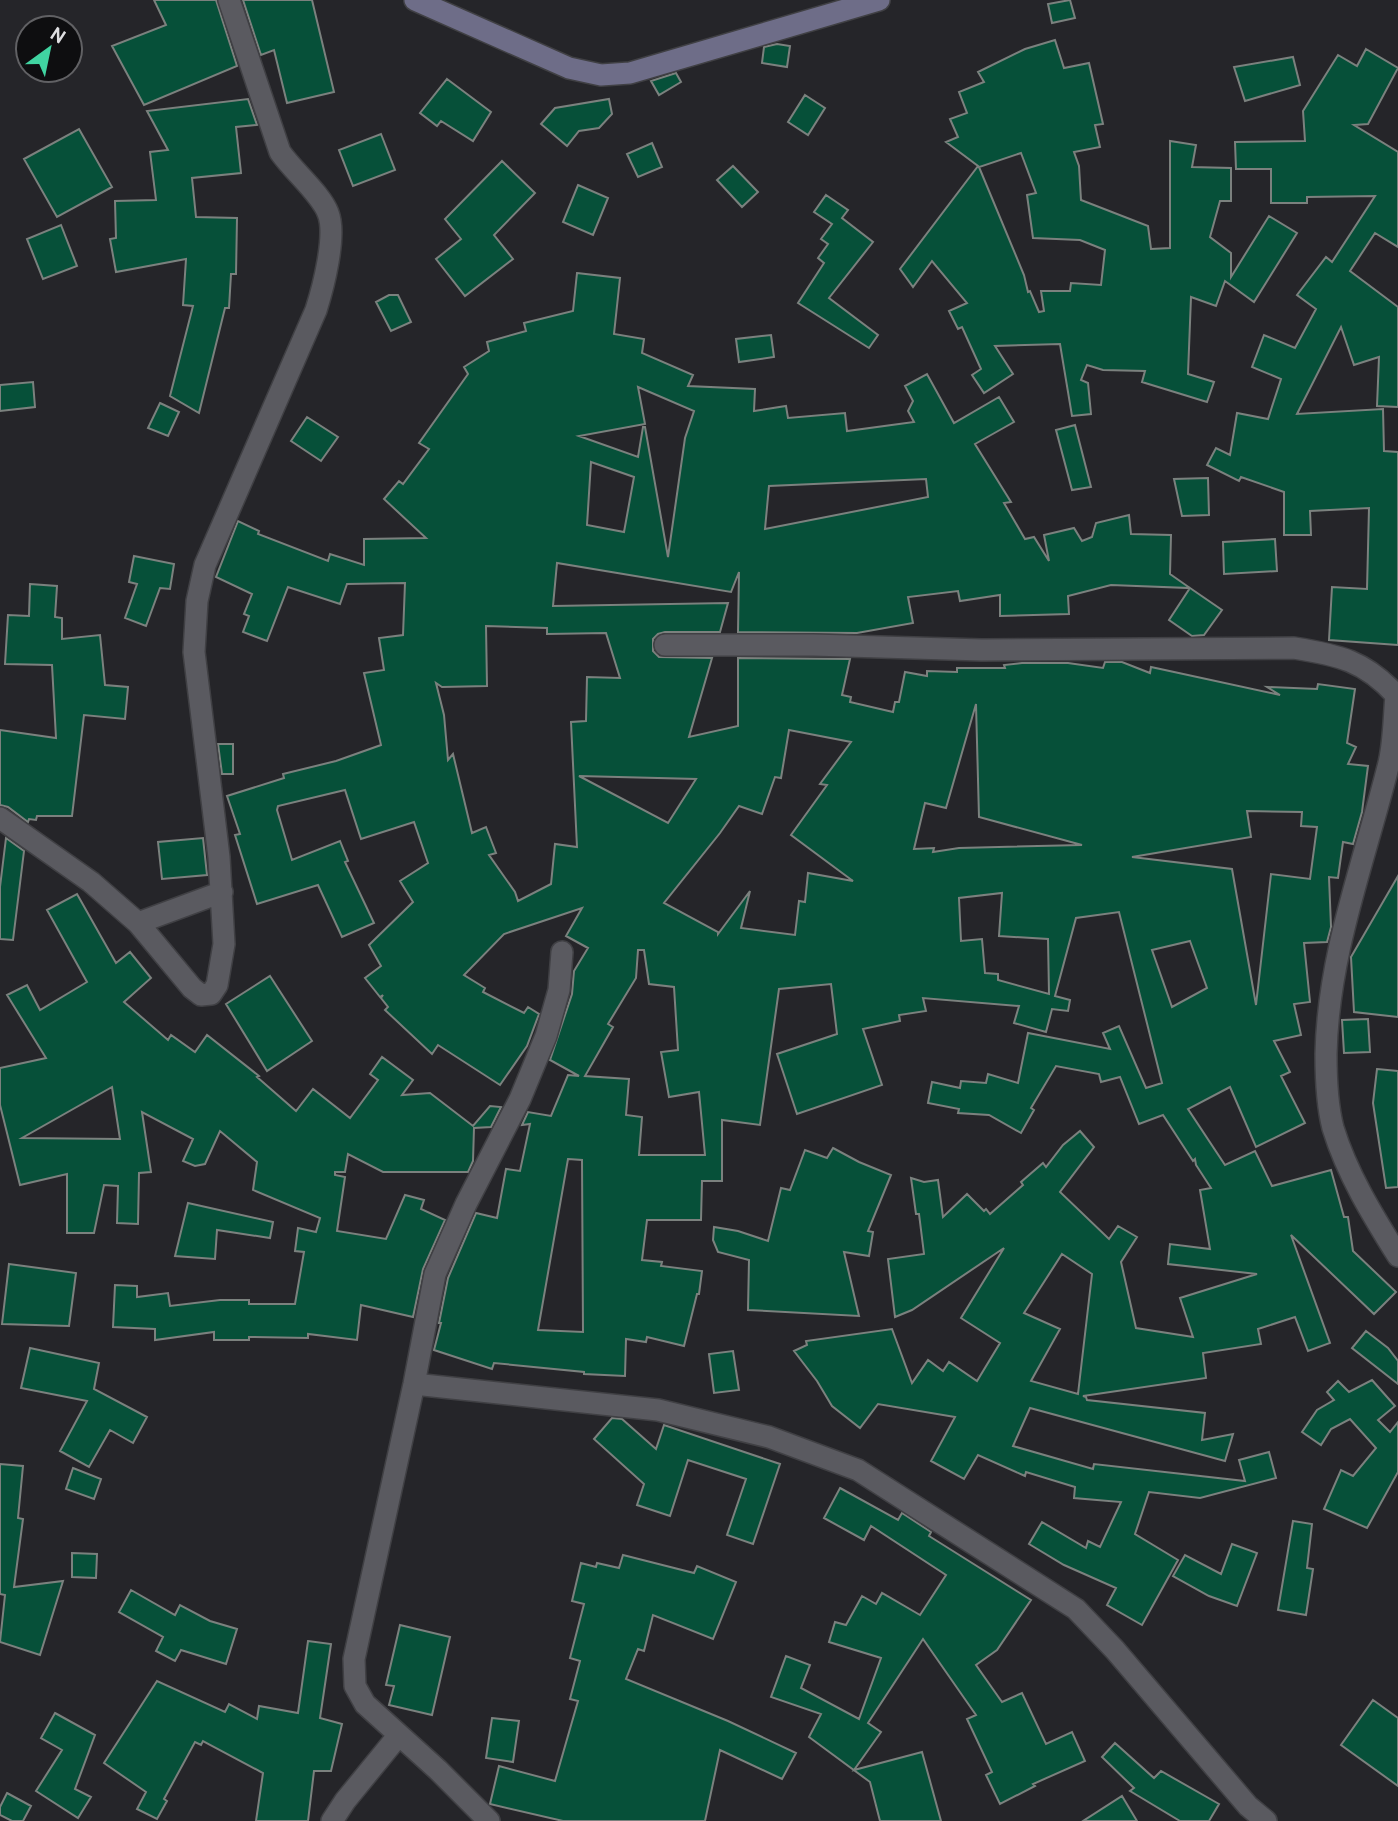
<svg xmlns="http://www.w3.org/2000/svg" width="1398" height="1821" font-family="Overpass,sans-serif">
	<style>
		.building { fill: #065039; stroke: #7b817e; stroke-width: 2; fill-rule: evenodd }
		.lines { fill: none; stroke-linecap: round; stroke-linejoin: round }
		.street-casing { stroke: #404044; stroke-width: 24 }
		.secondary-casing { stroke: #404044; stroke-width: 24 }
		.street { stroke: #5a5a60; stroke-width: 21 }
		.secondary { stroke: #6e6d88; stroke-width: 21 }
	</style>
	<rect width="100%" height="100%" fill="#252529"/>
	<path class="building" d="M154,0H216L237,66L144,105L112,46L166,25Z
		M243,0H312L334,92L287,103L274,50L261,55Z
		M1070,0L1075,18L1052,23L1048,4Z
		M1055,40L1064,68L1089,63L1103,124L1095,125L1100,147L1074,152L1079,166L1081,200L1148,226L1151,249L1170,248V141L1196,145L1192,167L1231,168V201H1220L1210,237L1231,253V277L1269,216L1297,233L1254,302L1225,281L1216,306L1191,297L1188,374L1214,382L1207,402L1142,382L1145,371L1103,370L1087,365L1081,380L1088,383L1091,414L1072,416L1060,344L995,346L1013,374L984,393L972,375L981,369L962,327L958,329L949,311L967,303L932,261L913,287L900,269L978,166L946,142L958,137L950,119L967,113L959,92L984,82L978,72L1025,49ZM1021,153L1036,193L1027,195L1033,238L1080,240L1105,250L1101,285L1071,283L1070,291H1041L1044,311L1039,312L1030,291L1028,292L1024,275L979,167Z
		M777,44L790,46L787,67L762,63L764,47Z
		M1366,49L1398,68L1368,124L1354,125L1398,152V247L1375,233L1350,271L1398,307V407L1377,406L1379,357L1354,365L1341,327L1297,414L1383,409L1384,451L1398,452V645L1329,640L1332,587L1367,589L1369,508L1310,511L1311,535H1284V492L1241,477L1239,481L1207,465L1216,448L1230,455L1237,413L1268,419L1281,379L1252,367L1264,335L1295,348L1316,309L1297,295L1326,257L1332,262L1375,196L1307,197V203H1271V169H1236L1235,142L1305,141L1303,111L1338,55L1357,66Z
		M1293,57L1300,85L1245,101L1234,67Z
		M676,73L681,82L659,95L651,81Z
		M447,79L491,112L473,141L441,121L437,126L420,113Z
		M805,95L825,108L808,135L788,122Z
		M248,99L257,125L236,127L241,173L192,178L196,217L237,218L236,274H231L229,308H225L199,413L170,396L193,306L183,305L186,259L116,272L110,239L116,238L115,201L156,200L150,152L168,150L147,111Z
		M609,99L612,114L599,128L579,131L567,146L541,124L555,108Z
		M79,129L112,187L57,217L24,159Z
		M381,134L395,170L353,186L339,150Z
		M652,143L662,167L638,177L627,154Z
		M502,161L535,193L494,235L513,259L465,296L436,259L461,239L445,219Z
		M733,166L758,192L742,207L717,180Z
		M578,185L608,198L593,235L563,222Z
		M826,195L848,210L842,218L873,242L829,298L878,335L869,348L798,303L824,263L818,258L828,244L821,239L832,224L814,212Z
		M61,225L77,266L43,279L27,239Z
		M577,273L620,278L614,334L644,339L642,353L693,375L688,386L755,389L754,411L786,406L788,418L845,413L847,431L914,422L908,411L913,401L905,386L927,374L954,423L999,397L1014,422L975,444L1011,502L1004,503L1025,539L1034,537L1049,561L1044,535L1074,528L1082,541L1092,537L1096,523L1129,515L1131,534L1171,535L1170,574L1190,588L1111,585L1068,596L1069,614L1000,616V595L960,601L958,591L908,597L913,623L857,633L738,632L739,572L731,592L557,563L553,606L728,603L720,632H665L658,634L653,639V651L659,657L712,658L689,737L738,726V658L850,659L842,695L851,697L850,702L893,712L895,702H899L905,672L927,676V671L957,672V668H1005L1004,665L1022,663H1068L1103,668L1105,662H1122L1150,673L1151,667L1280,695L1267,687L1317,689L1318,684L1355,689L1347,743L1356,747L1348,764L1368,766L1362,812L1353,844L1343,842L1338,878L1329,877L1331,927L1327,942L1304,943L1310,1002L1294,1004L1301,1035L1274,1041L1290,1072L1281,1076L1305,1123L1256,1147L1230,1087L1188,1109L1225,1165L1255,1151L1272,1186L1331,1170L1344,1217H1348L1353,1251L1396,1292L1374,1314L1291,1235L1330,1343L1308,1351L1295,1317L1258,1329L1261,1344L1203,1353L1206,1378L1083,1396L1086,1397L1087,1400L1205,1413L1202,1440L1233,1434L1225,1461L1030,1408L1013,1446L1093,1469L1094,1464L1245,1481L1239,1460L1269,1452L1276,1478L1200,1498L1149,1492L1135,1534L1178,1560L1142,1625L1107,1605L1116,1588L1064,1565L1029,1544L1042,1522L1086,1548L1088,1541L1100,1547L1121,1502L1074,1498L1075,1487L1026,1472L1025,1476L978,1455L964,1479L931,1461L955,1417L878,1404L860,1428L832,1406L817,1381L794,1351L807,1345L806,1341L892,1329L912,1383L928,1360L943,1371L949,1362L977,1381L1000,1343L961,1318L1004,1248L912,1310L895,1317L888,1259L924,1254L919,1214H916L911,1178L924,1182L938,1180L943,1217L967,1194L984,1211L986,1209L990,1214L1023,1185L1021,1182L1043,1163L1046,1167L1063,1145L1080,1131L1094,1147L1060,1192L1109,1239L1118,1226L1137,1237L1121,1262L1136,1328L1193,1337L1180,1298L1257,1274L1168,1264L1170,1244L1210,1249L1200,1190L1211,1188L1196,1165L1195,1159L1193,1161L1163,1115L1139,1124L1120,1077L1101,1082L1099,1074L1056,1066L1031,1108L1034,1110L1021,1133L989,1115L958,1113L959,1109L928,1103L932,1082L960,1088L961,1081L986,1083L988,1074L1018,1083L1028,1033L1110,1049L1103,1033L1119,1026L1146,1088L1162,1083L1119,912L1076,918L1055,996L1070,1000L1068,1011L1052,1009L1046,1032L1014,1023L1019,1006L923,998L926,1011L899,1015L900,1021L863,1029L882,1085L797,1114L777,1054L837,1034L831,984L779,989L760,1125L722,1120V1181H702L701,1220H647L642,1260L662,1262L661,1266L702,1271L699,1294H697L684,1346L647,1337L646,1342L626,1339L625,1376L584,1374V1372L494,1363L492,1369L434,1350L441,1323H439L448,1278L476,1213L497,1218L506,1169L520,1171L530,1124L522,1125L528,1112L551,1116L568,1075L579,1076L550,1060L572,994L574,971L588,948L566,936L582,908L504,934L464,975L485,988L483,992L524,1013L528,1007L539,1014L527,1046L500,1085L438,1045L432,1054L385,1010L388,1007L381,998L383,995L380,997L365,978L381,966L369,945L413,902L400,881L428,863L414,822L361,839L345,790L278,806L277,810L292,860L340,841L348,861L345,862L374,923L342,937L318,885L257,904L235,835L240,834L227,796L284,778L283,774L336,761L381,745L364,673L384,670L379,638L403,635L405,583L347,584L340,604L288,587L267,641L243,632L249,616L244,614L252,594L216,577L238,521L259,531L258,534L328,561L330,554L364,565V539L426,538L384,499L399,481L403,484L429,449L419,443L468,374L464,367L489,351L487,342L526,331L524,323L573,311ZM638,387L694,411L685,438L668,557L645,427H643L638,457L579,436L645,424ZM591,462L634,477L624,532L587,525ZM926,479L928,497L765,529L769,486ZM486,626L547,628V634L606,633L620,678L587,677L586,721L571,722L577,847L555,844L551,884L518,901L515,892L489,855L496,853L486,827L472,833L453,754L448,760L444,715L436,683L442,687L487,686ZM976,704L979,817L1082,845L959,848L933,852L934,848L914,849L925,803L946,808ZM789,730L851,742L820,784L827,785L791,835L853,881L808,873L805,902L799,901L795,935L741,928L750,891L718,934V932L664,903L720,833L739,806L762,814L775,777L781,778ZM579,776L696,779L668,823ZM1247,811L1302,812L1301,826L1317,827L1310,879L1271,874L1256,1005L1232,869L1132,857L1251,837ZM1002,893L999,936L1048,939L1049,994L998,980V974L985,973L982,939L961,941L959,898ZM1190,941L1207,988L1172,1007L1152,950ZM638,950H644L649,984L674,987L678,1050L661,1052L669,1097L699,1092L705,1155H639L642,1117L626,1115L629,1079L585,1076L613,1027L608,1024L636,978ZM568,1159L582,1160L583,1332L538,1330ZM1062,1254L1092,1274L1078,1394L1031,1381L1060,1329L1024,1313Z
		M389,295H398L411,322L391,331L376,302Z
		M771,335L774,357L739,362L736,339Z
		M33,382L35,407L0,411V385Z
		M160,403L179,412L168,436L148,428Z
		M307,417L338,437L321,461L291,441Z
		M1075,425L1091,487L1072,490L1056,430Z
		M1208,478L1209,515L1182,516L1174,479Z
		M1275,539L1277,571L1224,574L1223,542Z
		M134,556L174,564L170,589L160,588L146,626L125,618L137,584L129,582Z
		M30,584L57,586L55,617L62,618V639L100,635L105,685L128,687L125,719L84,715L72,816H37L36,820L29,819L28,822L8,807L0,805V730L56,738L52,665L5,664L8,615L29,616Z
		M1190,588L1222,610L1204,635L1192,636L1169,620Z
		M218,744H233V774H222Z
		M6,838L24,851L13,940L0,939V887Z
		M203,838L207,875L162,879L158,842Z
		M1398,876V1017L1354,1012L1351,957Z
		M77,894L116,963L130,952L151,978L124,1002L168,1040L171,1035L195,1052L207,1035L259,1076L257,1077L296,1111L313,1089L350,1118L378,1080L370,1074L382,1057L413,1080L402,1095L430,1093L473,1126L490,1106L501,1107L491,1127L474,1128L473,1161L468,1172H383L348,1154L345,1172H335V1175L345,1177L337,1231L386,1239L405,1195L424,1200L421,1209L445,1220L423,1269L413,1317L361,1305L357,1340L308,1334V1338L249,1337V1340H214V1332L155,1340V1329L113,1327L115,1285L137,1286V1297L168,1293L170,1306L220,1300H249V1304H295L304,1252L295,1251L298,1228L316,1232L320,1218L253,1190L257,1162L220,1131L205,1164L195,1166L183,1161L193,1139L142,1112L151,1172L139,1173L138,1224L117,1223L118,1186L104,1185L94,1233H67V1174L20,1185L0,1105V1068L46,1058L7,995L27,985L40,1010L87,982L47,910ZM112,1087L120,1139L22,1138Z
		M270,976L312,1041L267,1071L226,1004Z
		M1368,1019L1370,1052L1344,1053L1342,1020Z
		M1377,1069L1398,1071V1187L1386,1188L1373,1103Z
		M833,1148L859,1162L891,1175L868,1231L873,1232L869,1256L844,1252L859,1316L748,1310L749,1260L718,1252L713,1240L714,1227L738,1231L768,1241L781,1188L790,1190L805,1150L827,1158Z
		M188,1203L273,1222L270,1238L217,1230L215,1259L175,1256Z
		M9,1264L76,1273L69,1326L2,1324Z
		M1366,1331L1388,1348L1398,1361V1384L1352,1348Z
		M30,1348L99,1363L94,1389L147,1417L133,1443L110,1430L89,1467L60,1451L87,1401L21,1388Z
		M733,1351L739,1390L714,1393L709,1354Z
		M1372,1380L1395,1406L1378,1420L1390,1432L1398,1422V1472L1367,1528L1324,1509L1341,1470L1353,1476L1376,1448L1350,1419L1331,1429L1321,1445L1302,1432L1317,1410L1334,1400L1327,1392L1338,1381L1349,1392Z
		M612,1418L622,1419L656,1449L664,1425L780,1464L753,1544L727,1535L746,1479L688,1460L670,1516L637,1505L644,1484L594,1439Z
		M0,1464L23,1466L18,1518L23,1519L14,1587L63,1581L40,1655L0,1642L5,1595L0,1594Z
		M73,1468L101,1479L94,1499L66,1489Z
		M840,1488L898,1520L902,1513L931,1532L929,1536L1031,1600L997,1650L976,1665L1002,1702L1022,1693L1046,1744L1072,1732L1085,1761L1033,1784L1035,1786L1000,1804L986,1775L992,1772L967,1719L976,1715L923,1639L868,1723L881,1732L854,1770L922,1752L941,1821H880L870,1782L809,1737L821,1714L771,1697L786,1656L810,1665L801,1688L859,1719L881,1658L829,1642L835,1622L846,1625L862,1596L876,1604L882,1593L920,1615L946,1575L871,1526L864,1540L824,1518Z
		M1293,1521L1312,1524L1307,1568L1313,1569L1306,1615L1278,1610Z
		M1232,1544L1257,1553L1237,1606L1209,1596L1173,1576L1185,1555L1221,1574Z
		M72,1553L97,1554L96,1578L72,1577Z
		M623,1555L694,1573L697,1566L736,1582L713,1639L653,1615L644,1651L638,1649L626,1679L728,1721L796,1753L782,1779L720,1750L705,1821H563L490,1804L499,1766L555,1781L578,1701L570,1699L580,1661L570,1658L584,1604L572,1601L581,1563L596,1567L597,1563L619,1568Z
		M131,1590L175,1615L180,1605L210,1621L237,1629L226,1664L181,1650L175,1661L156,1651L163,1637L119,1612Z
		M400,1625L450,1637L432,1715L389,1705L394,1686L386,1685Z
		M308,1641L331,1644L320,1718L342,1724L331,1771H314L308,1821H256L263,1773L203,1741L201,1745L195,1742L164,1799L167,1801L157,1819L137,1809L146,1792L104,1763L157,1681L225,1712L229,1704L257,1719L259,1706L298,1713Z
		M1373,1700L1398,1718V1786L1341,1745Z
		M55,1713L95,1735L75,1789L91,1797L78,1818L36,1791L62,1750L41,1738Z
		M492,1718L519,1721L513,1762L486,1758Z
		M1115,1743L1154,1778L1161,1771L1219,1804L1209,1821H1180L1130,1791L1134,1788L1102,1757Z
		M7,1793L31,1806L23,1821H12L0,1815V1807Z
		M1122,1796L1137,1821H1083Z"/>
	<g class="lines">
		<defs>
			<path id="street" d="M665,645H813L982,650L1294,648C1339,655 1365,661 1396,695C1394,717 1394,742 1389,763C1365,860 1328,953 1326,1054C1326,1078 1327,1105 1333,1128C1347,1174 1373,1216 1398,1256
				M0,818L91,882L138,923L192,988L201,995L211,994L217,985L224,944L219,857L194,652L197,601L205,565L316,310C323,288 337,235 328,213C321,194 293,171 280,152L229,0
				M138,923L222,892
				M414,1384L658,1410L769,1437L858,1470L1076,1609L1115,1650L1248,1806L1266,1821
				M332,1821L345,1801L398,1736
				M489,1821L438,1770L365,1704L355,1686L354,1659L414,1384L435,1274L466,1204L520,1099L546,1036L559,990L562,952"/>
			<path id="secondary" d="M415,0L569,68L601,75L630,73L879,0"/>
		</defs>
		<use href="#street" class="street-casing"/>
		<use href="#secondary" class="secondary-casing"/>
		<use href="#street" class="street"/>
		<use href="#secondary" class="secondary"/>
	</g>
	<g transform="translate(49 49) rotate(33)"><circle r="33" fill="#0e0e10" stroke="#616164" stroke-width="2"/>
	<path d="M0-5L12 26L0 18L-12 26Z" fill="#40d4a1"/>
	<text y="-10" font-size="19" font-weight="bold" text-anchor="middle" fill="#dedee1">N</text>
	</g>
</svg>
